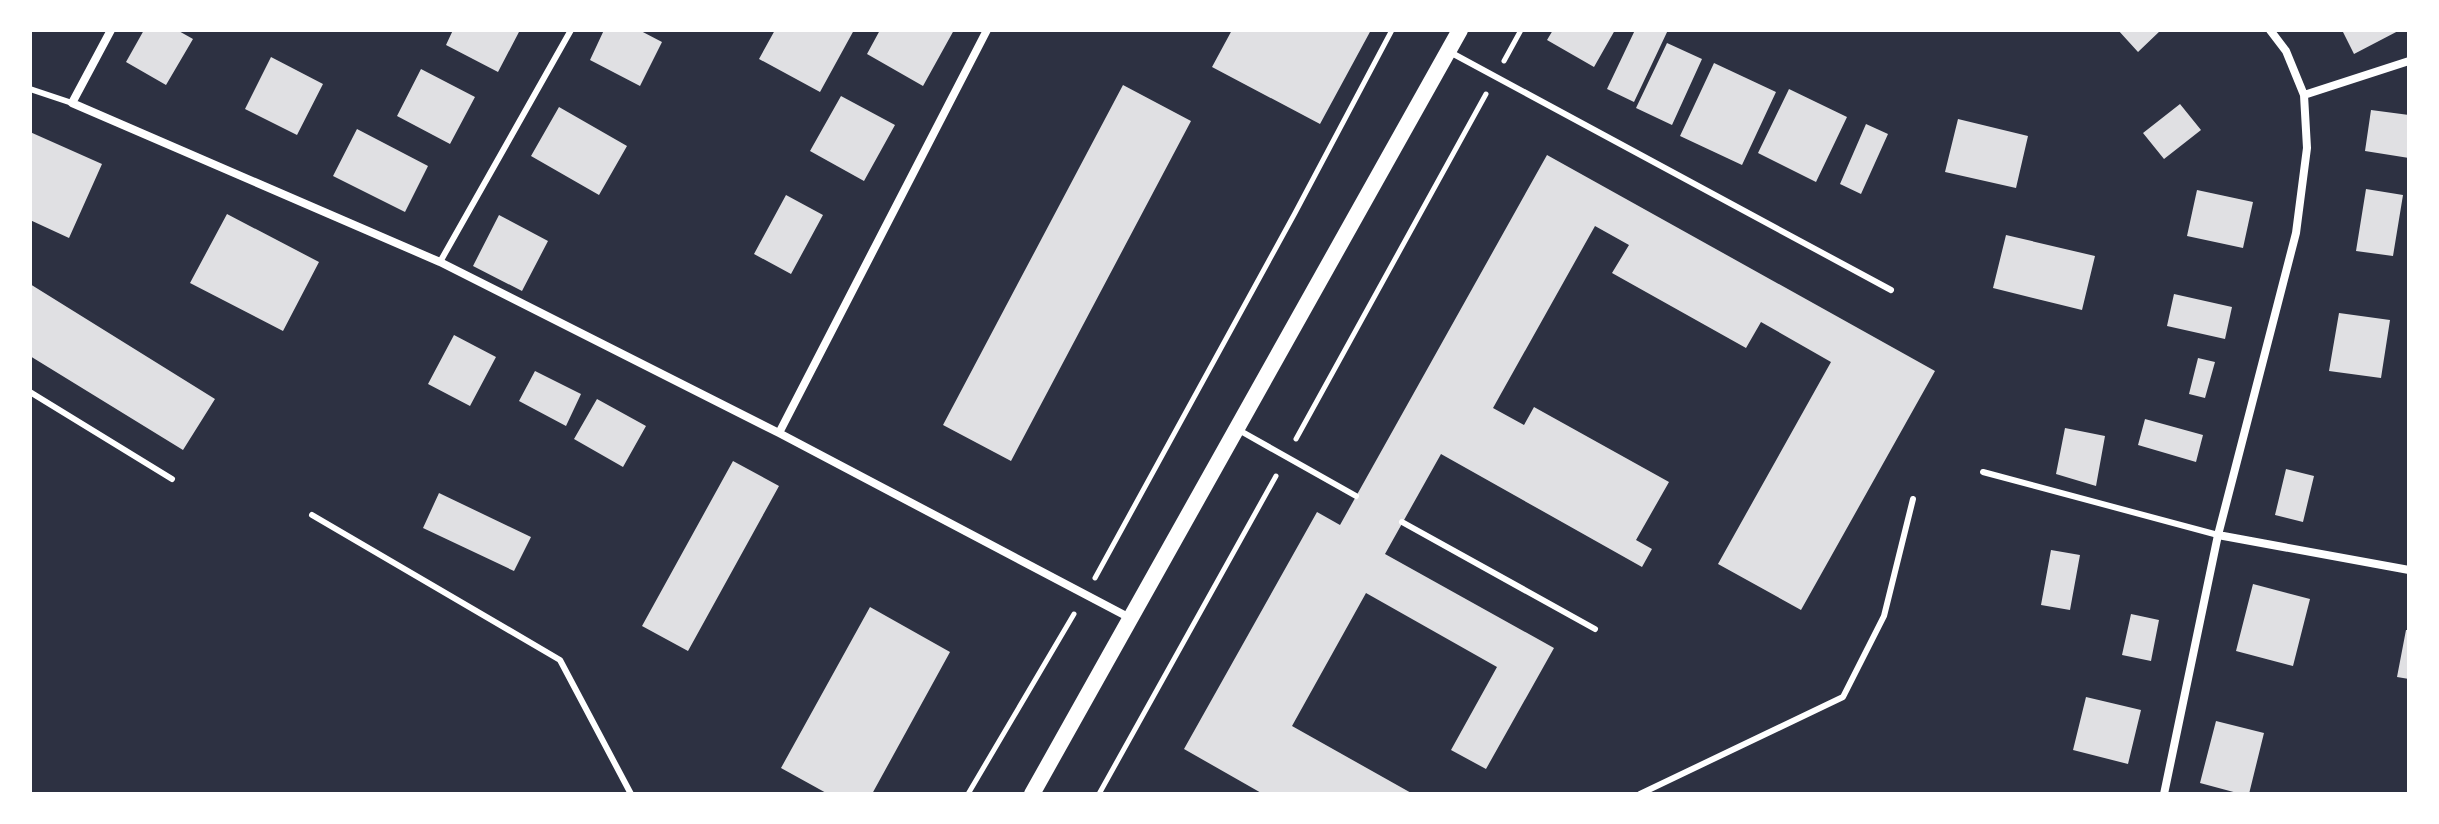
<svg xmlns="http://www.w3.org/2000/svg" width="2439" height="824" font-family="'Golos Text',sans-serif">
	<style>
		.building { fill: #e0e0e3 }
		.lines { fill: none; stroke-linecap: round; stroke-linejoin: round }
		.path { stroke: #fff; stroke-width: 5 }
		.service { stroke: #fff; stroke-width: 6 }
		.minor { stroke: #fff; stroke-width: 8 }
		.secondary { stroke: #fff; stroke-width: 16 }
	</style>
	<rect width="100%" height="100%" fill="#2d3142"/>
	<path class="building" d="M144,30H177L193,39L166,85L126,62Z
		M453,30H520L498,72L446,45Z
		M604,30H639L662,42L640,86L590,60Z
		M775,30H854L820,92L759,59Z
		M880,30H954L923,86L867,54Z
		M1232,30H1371L1320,124L1212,67Z
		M1553,30H1615L1594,67L1547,40Z
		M1635,30H1668L1634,102L1607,89Z
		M2118,30H2161L2138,52Z
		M2342,30H2400L2354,54Z
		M1667,43L1702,59L1672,125L1636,108Z
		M271,57L323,84L297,135L245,109Z
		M1714,63L1776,92L1742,165L1680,136Z
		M421,69L475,97L450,144L397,116Z
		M1123,85L1191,121L1011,461L943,425Z
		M1789,89L1847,117L1816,182L1758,153Z
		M841,96L895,125L864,181L810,151Z
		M2180,104L2201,130L2164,159L2143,133Z
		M559,107L627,146L599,195L531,156Z
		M2371,110L2409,115V158L2365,151Z
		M1958,119L2028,136L2016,188L1945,172Z
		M1866,124L1888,134L1861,194L1840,184Z
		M357,129L428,166L405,212L333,176Z
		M30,132L102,164L69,238L30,220Z
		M1547,155L1935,371L1801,610L1718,564L1831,362L1761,322L1746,348L1612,273L1629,245L1595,226L1493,408L1524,425L1534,407L1669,482L1636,540L1652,549L1642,567L1441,454L1385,554L1554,648L1486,769L1451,750L1497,667L1366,593L1292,726L1413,794H1263L1184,749L1317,512L1340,525Z
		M2366,189L2403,195L2393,256L2356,251Z
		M2197,190L2253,202L2243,248L2187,236Z
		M786,195L823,215L791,274L754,254Z
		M227,214L319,262L283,331L190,283Z
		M499,215L548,241L522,291L473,266Z
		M2006,235L2095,256L2082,310L1993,288Z
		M30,284L215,399L183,450L30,356Z
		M2174,294L2232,307L2225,339L2167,326Z
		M2339,313L2390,320L2381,378L2329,371Z
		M454,335L496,357L470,406L428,384Z
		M2198,358L2215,362L2205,398L2189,394Z
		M535,371L581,394L566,426L519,401Z
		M597,399L646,426L623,467L574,439Z
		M2145,419L2203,435L2196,462L2138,445Z
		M2065,428L2105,436L2096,486L2056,474Z
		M733,461L779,486L688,651L642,626Z
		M2286,469L2314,476L2303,522L2275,515Z
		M439,493L531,537L514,571L423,528Z
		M2051,550L2080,555L2070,610L2041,605Z
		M2253,584L2310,599L2293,666L2236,651Z
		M870,607L950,652L872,794H828L781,768Z
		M2131,614L2159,620L2151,661L2122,655Z
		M2406,630H2409V679L2397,677Z
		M2086,697L2141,710L2128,764L2073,750Z
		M2216,721L2264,733L2249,794H2241L2200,783Z"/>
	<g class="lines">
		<path class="path" d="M1504,61L1521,30
			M1296,439L1486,94
			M1095,578L1295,213L1392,30
			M968,794L1074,614
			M1099,794L1276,476"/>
		<path class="service" d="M1448,51L1891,290
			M30,89L72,103
			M440,262L571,30
			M30,392L172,479
			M1237,429L1356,496
			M1983,472L2218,535
			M312,515L560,660L631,794
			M1402,522L1595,629
			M1640,794L1843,697L1884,616L1913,499"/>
		<path class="minor" d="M111,30L72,103L440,262L779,433L1130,618
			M2304,95L2409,61
			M779,433L987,30
			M2218,535L2409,570
			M2164,794L2218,535L2296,233L2307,148L2304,95L2286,51L2270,30"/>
		<path class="secondary" d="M1032,794L1460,30"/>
	</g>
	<rect width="2439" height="824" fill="none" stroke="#ffffff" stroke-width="64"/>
</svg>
